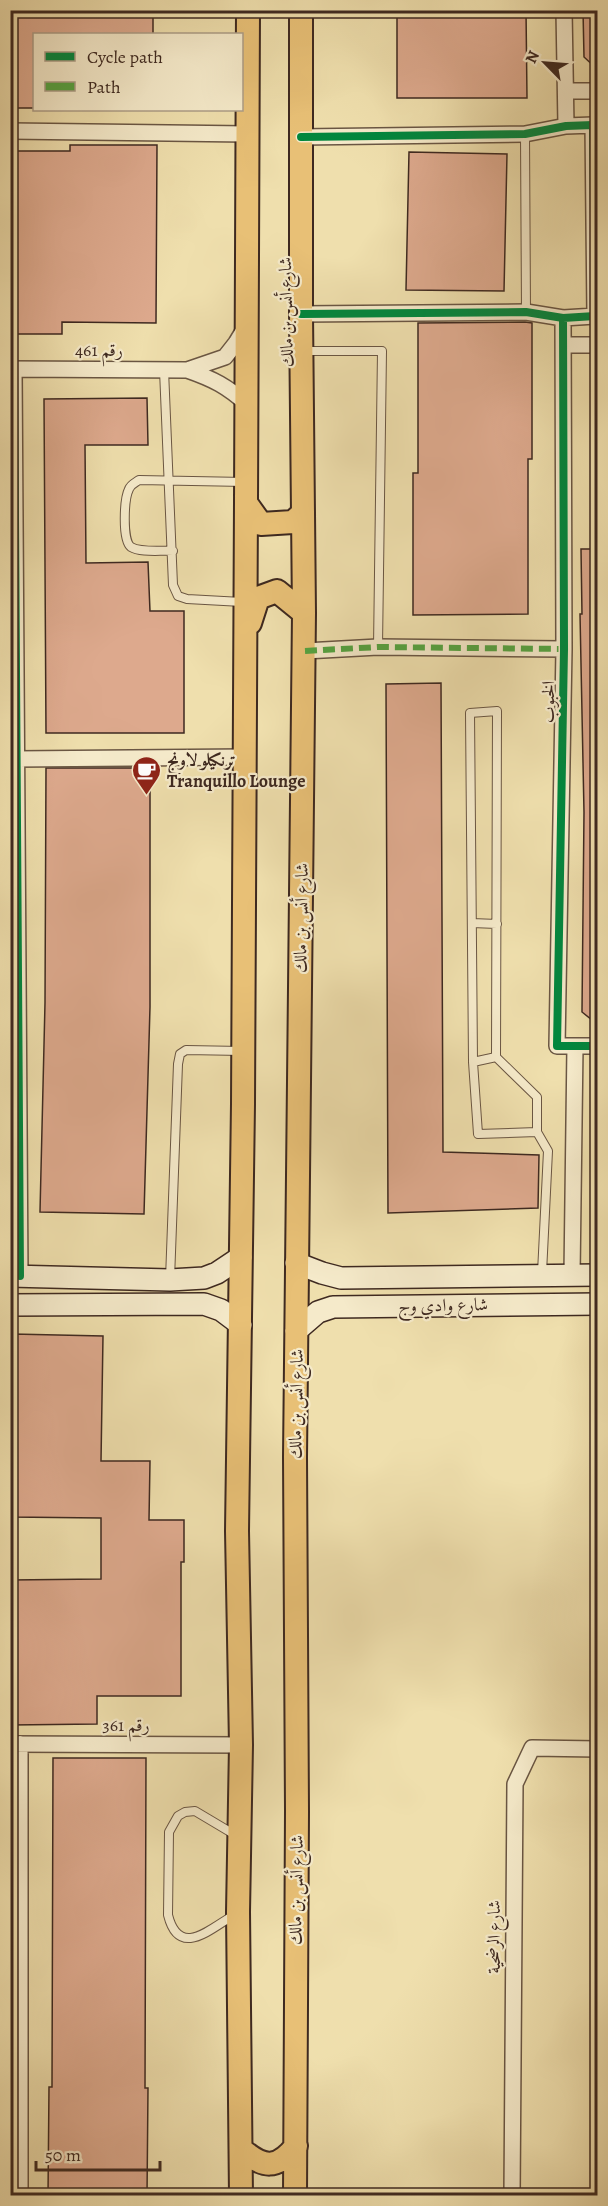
<svg xmlns="http://www.w3.org/2000/svg" width="608" height="2206" font-family="Alegreya,Amiri,serif">
	<style>
		.building { fill: #dda98d; stroke: #3e2920; stroke-width: 1.5 }
		.lines { fill: none; stroke-linecap: round; stroke-linejoin: round }
		.lane-casing { stroke: #6a5643; stroke-width: 10 }
		.street-casing { stroke: #6a5643; stroke-width: 18 }
		.secondary-casing { stroke: #3e2920; stroke-width: 24 }
		.primary-casing { stroke: #3e2920; stroke-width: 26 }
		.lane { stroke: #f5eaca; stroke-width: 8 }
		.street { stroke: #f5eaca; stroke-width: 15 }
		.secondary { stroke: #f5eaca; stroke-width: 21 }
		.primary { stroke: #e8c076; stroke-width: 22 }
		.quiet { stroke: #54a341; stroke-width: 6; stroke-dasharray: 12 6; stroke-linecap: butt }
		.cycleway-casing { stroke: #f5eaca; stroke-width: 11 }
		.cycleway { stroke: #00873e; stroke-width: 8 }
		.labels { text-anchor: middle; stroke-width: 4.5; stroke-linejoin: round; paint-order: stroke }
		.street-label { font-size: 18px; fill: #3e2920; stroke: #f5eaca }
		.poi-label { font-size: 18px; font-weight: bold; fill: #3e2920; stroke: #f5eaca; text-anchor: start }
	</style>
	<rect width="100%" height="100%" fill="#efdfad"/>
	<filter id="stains"><feTurbulence type="fractalNoise" baseFrequency=".00333" numOctaves="4"/><feColorMatrix values="0 0 0 0 .2 0 0 0 0 .09 0 0 0 0 .02 0 0 0 .5 -.17"/></filter>
	<radialGradient id="worn" r=".72"><stop offset=".6" stop-color="#630" stop-opacity="0"/><stop offset="1" stop-color="#630" stop-opacity=".3"/></radialGradient>
	<path class="building" d="M11,10H153V34H34V108H11Z
		M397,10H526L527,98H397Z
		M583,10H597V69L584,57Z
		M70,145H157L156,323L62,322V334H10V151H70Z
		M409,152L507,154L504,291L406,290Z
		M525,322L532,323V459H528V614L413,615V473H418V323Z
		M147,398L148,445H85L86,563L148,562L150,611H184V733H46L44,399Z
		M581,549H597V1024L582,1012L584,812L580,614H582Z
		M441,683L443,1152L539,1155L538,1208L388,1213L386,684Z
		M46,768H150V1007L144,1214L40,1212L45,1003Z
		M12,1334L103,1336L101,1461H150L149,1520H184V1562H181V1696H97V1724L10,1725V1580L101,1579V1518L10,1517Z
		M53,1758H146L145,2088H148L147,2196H48L49,2087H52Z"/>
	<g class="lines">
		<defs>
			<path id="lane" d="M525,134L526,312
				M304,351H382L378,647
				M164,370L173,585L178,596L187,599L242,602
				M173,551C161,550 141,553 131,547C122,540 124,499 129,489C131,484 135,483 139,480L245,482
				M472,923L497,924
				M473,1062L496,1057
				M537,1132L478,1134L473,1062L470,713L497,711L496,1057L537,1097V1132L548,1151L542,1273
				M170,1279L178,1064L180,1054L186,1050L242,1051
				M234,1915C210,1929 179,1959 168,1915L169,1832L178,1816L185,1812L195,1811L237,1836"/>
			<path id="street" d="M564,10L566,126
				M566,91H598
				M10,131L247,134
				M301,137L525,134L566,126L593,125L595,316L563,318L526,312L301,314
				M563,318L564,649L557,1046H598
				M564,345H598
				M10,369L187,370L225,357L236,343L245,328
				M14,369L20,1276
				M187,370C213,379 227,386 248,405
				M305,651L378,647L564,649
				M16,759L246,757
				M572,1275L575,1046
				M10,1744L241,1745
				M20,1744V2196
				M512,2196L515,1784L532,1748L598,1749"/>
			<path id="secondary" d="M296,1263L322,1273L341,1278L598,1275
				M10,1276L170,1280L204,1278L217,1273L241,1257
				M10,1305L204,1304L221,1310L241,1325
				M296,1331L318,1312L333,1307L598,1304"/>
			<path id="primary" d="M248,10L246,503L261,524L293,522L303,513
				M301,10V314L304,613
				M250,623L258,598L277,591L304,613L295,1457L297,1811L295,2196
				M241,2149C263,2168 277,2170 296,2146
				M241,2196L238,1912L241,1745L237,1531L243,1104L246,503"/>
		</defs>
		<use href="#lane" class="lane-casing"/>
		<use href="#street" class="street-casing"/>
		<use href="#secondary" class="secondary-casing"/>
		<use href="#primary" class="primary-casing"/>
		<use href="#lane" class="lane"/>
		<use href="#street" class="street"/>
		<use href="#secondary" class="secondary"/>
		<use href="#primary" class="primary"/>
		<path class="quiet" d="M305,651L378,647L564,649"/>
		<defs>
			<path id="cycleway" d="M301,137L525,134L566,126L593,125L595,316L563,318L526,312L301,314
				M563,318L564,649L557,1046H598
				M14,369L20,1276"/>
		</defs>
		<use href="#cycleway" class="cycleway-casing"/>
		<use href="#cycleway" class="cycleway"/>
	</g>
	<defs>
		<symbol id="cafe-pin" viewBox="-11 -11 22 30"><path d="M0 17L-7.5 6A9.5 9.5 0 1 1 7.5 6Z" fill="#8f2418" stroke="#f5eaca"/><path d="M-5.5-4.5H6V0H3Q3 3.5 0 3.5H-2.5Q-5.5 3.5-5.5 0ZM3-3.2v2h1.7v-2ZM-6 4.5H4V6H-6Z" fill="#fff"/></symbol>
	</defs>
	<g fill-rule="evenodd">
		<use href="#cafe-pin" x="130" y="754" width="33" height="45"/>
	</g>
	<g class="labels">
		<g class="street-label">
			<text transform="translate(286 312) rotate(-91)" y="6">شارع أنس بن مالك</text>
			<text x="99" y="356">رقم 461</text>
			<text transform="translate(548 702) rotate(-89)" y="6">الخبوب</text>
			<text transform="translate(301 918) rotate(-89)" y="6">شارع أنس بن مالك</text>
			<text transform="translate(443 1305) rotate(-1)" y="6">شارع وادي وج</text>
			<text transform="translate(296 1404) rotate(-89)" y="6">شارع أنس بن مالك</text>
			<text x="126" y="1731">رقم 361</text>
			<text transform="translate(296 1890) rotate(-89)" y="6">شارع أنس بن مالك</text>
			<text transform="translate(494 1937) rotate(-90)" y="6">شارع الرضحية</text>
		</g>
		<g class="poi-label">
			<text x="167" y="766">ترنكيلو لاونج<tspan x="167" dy="21">Tranquillo Lounge</tspan></text>
		</g>
	</g>
	<rect width="608" height="2206" fill="none" stroke="#efdfad" stroke-width="36"/>
	<rect x="12" y="12" width="584" height="2182" fill="none" stroke="#3e2920" stroke-width="3"/>
	<rect x="18" y="18" width="572" height="2170" fill="none" stroke="#3e2920" stroke-width="1.5"/>
	<rect x="33" y="33" width="210" height="78" fill="#f5eaca" stroke="#ac9d86" stroke-width="1.5"/>
	<rect x="45" y="52" width="30" height="9" fill="#00873e" stroke="#ac9d86" stroke-width="1.5"/>
	<text x="87" y="63" font-size="18" fill="#3e2920">Cycle path</text>
	<rect x="45" y="82" width="30" height="9" fill="#54a341" stroke="#ac9d86" stroke-width="1.5"/>
	<text x="87" y="93" font-size="18" fill="#3e2920">Path</text>
	<g transform="translate(545 63) rotate(295)" stroke="#f5eaca" stroke-width="4.5" paint-order="stroke">
	<path d="M0-4.5L10 22L0 15L-10 22Z" fill="#3e2920"/>
	<text y="-9" font-size="16" font-weight="bold" text-anchor="middle" fill="#3e2920">N</text>
	</g>
	<path d="M36 2161v9h124v-9" fill="none" stroke="#3e2920" stroke-width="3"/>
	<text x="45" y="2161" font-size="18" fill="#3e2920" stroke="#f5eaca" stroke-width="4.5" paint-order="stroke">50 m</text>
	<rect width="100%" height="100%" filter="url(#stains)"/>
	<rect width="100%" height="100%" fill="url(#worn)"/>
</svg>
